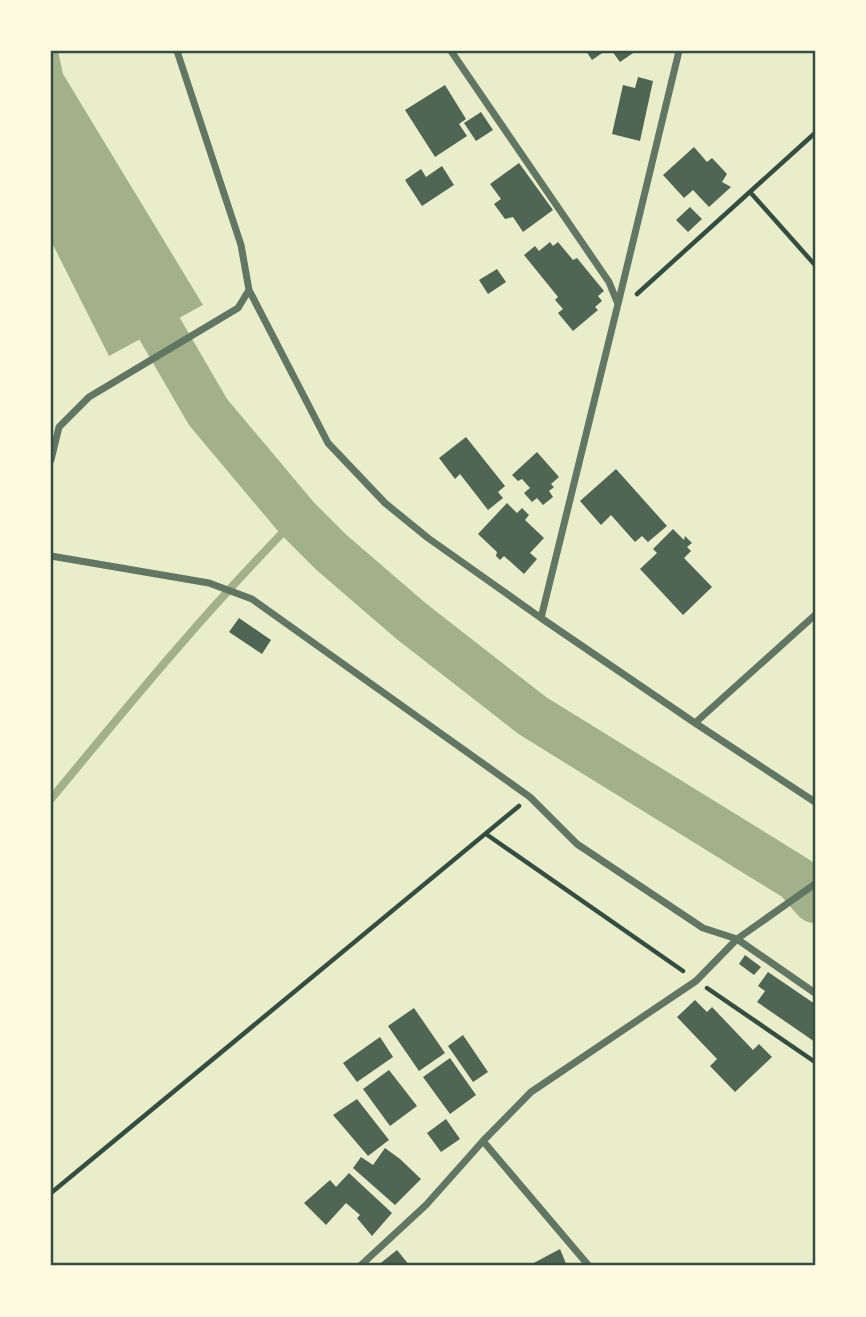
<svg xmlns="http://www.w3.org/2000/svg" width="866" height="1317" font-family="'DejaVu Sans',sans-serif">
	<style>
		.water { fill: #a3b18a }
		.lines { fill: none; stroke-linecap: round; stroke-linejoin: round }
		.stream { stroke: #a3b18a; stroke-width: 8 }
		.river { stroke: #a3b18a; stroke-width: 46 }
		.building { fill: #4f6655 }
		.path { stroke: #344e41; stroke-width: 4.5 }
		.minor { stroke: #617663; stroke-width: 7 }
		.neatline { fill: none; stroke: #344e41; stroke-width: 2.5 }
	</style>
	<rect width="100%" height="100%" fill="#e9edc9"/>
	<path class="water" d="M51,51H58L63,74L203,305L109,356L51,241Z"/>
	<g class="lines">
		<path class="stream" d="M51,799C130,703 209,607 297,518"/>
		<path class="river" d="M129,276L208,412L297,518L331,552L411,621L533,716L797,879L815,900"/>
	</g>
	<path class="building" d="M586,51H605L592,60Z
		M612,51H636L620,62Z
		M638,77L653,81L640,141L612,134L623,85L635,88Z
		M445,85L466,119L459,124L467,136L435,157L405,110Z
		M481,112L493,130L476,141L464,123Z
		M694,147L707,162L712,158L727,174L722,182L731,187L709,207L693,190L684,198L663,175Z
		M519,163L553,210L523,232L513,217L505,219L494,204L501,199L490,184Z
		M442,166L454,185L422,206L405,180L421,169L426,177Z
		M690,207L702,219L688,232L676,220Z
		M550,242L553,246L558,242L573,260L577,258L604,291L598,296L602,301L595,307L598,310L573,331L558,313L563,309L555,300L558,297L524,255L535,246L539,251Z
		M497,269L506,282L488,294L479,280Z
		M466,437L505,486L498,492L503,498L488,510L460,474L455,479L439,458Z
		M537,452L559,477L551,484L554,487L549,491L553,497L543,505L537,498L532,502L524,493L530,488L522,479L518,481L512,475Z
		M616,469L667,526L648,542L642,536L635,542L611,515L601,525L580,501Z
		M507,503L517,513L522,508L529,515L525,520L544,538L530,553L537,559L524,574L504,556L500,560L496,556L497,552L478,534Z
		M673,529L684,540L685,536L692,543L687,547L691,551L684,558L712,587L683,615L640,569L657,553L653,549Z
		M239,618L271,640L262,654L229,632Z
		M745,955L761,967L754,975L739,964Z
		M768,972L815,1004V1042L757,1002L765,991L758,986Z
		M695,1000L707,1012L712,1007L753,1050L759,1044L772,1057L735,1092L710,1066L717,1059L677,1017Z
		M414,1008L445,1053L419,1071L388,1026Z
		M463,1035L488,1072L473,1082L448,1046Z
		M380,1037L393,1057L357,1082L343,1063Z
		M450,1058L476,1095L450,1114L423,1077Z
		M389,1070L417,1106L390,1126L363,1089Z
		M357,1099L389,1140L368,1156L333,1115Z
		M446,1119L460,1139L441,1152L427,1133Z
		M385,1148L400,1159L421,1179L395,1205L353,1168L361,1157L373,1165Z
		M349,1173L392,1213L372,1236L357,1218L360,1215L346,1203L326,1225L304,1203L330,1180L336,1187Z
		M560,1249L567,1266H528Z
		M397,1250L410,1266H377Z"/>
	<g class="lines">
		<path class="path" d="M750,192L815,265
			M637,294L815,133
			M486,834L683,971
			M707,988L815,1062
			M51,1193L519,806"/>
		<path class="minor" d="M451,51L609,282L618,304
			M679,51L618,304L541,618L695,723L815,802
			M249,290L328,443L385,503L428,538L541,618
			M51,460L59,427L89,397L238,308L249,290L241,245L177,51
			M51,556L209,583L252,599L530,797L577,844L703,928L737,939L815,993
			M695,723L815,615
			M483,1141L589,1266
			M360,1266L426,1205L483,1141L531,1092L696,981L737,939L815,884"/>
	</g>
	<rect width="866" height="1317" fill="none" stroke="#fefae0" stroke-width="105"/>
	<rect x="52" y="52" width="762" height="1212" class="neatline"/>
</svg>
